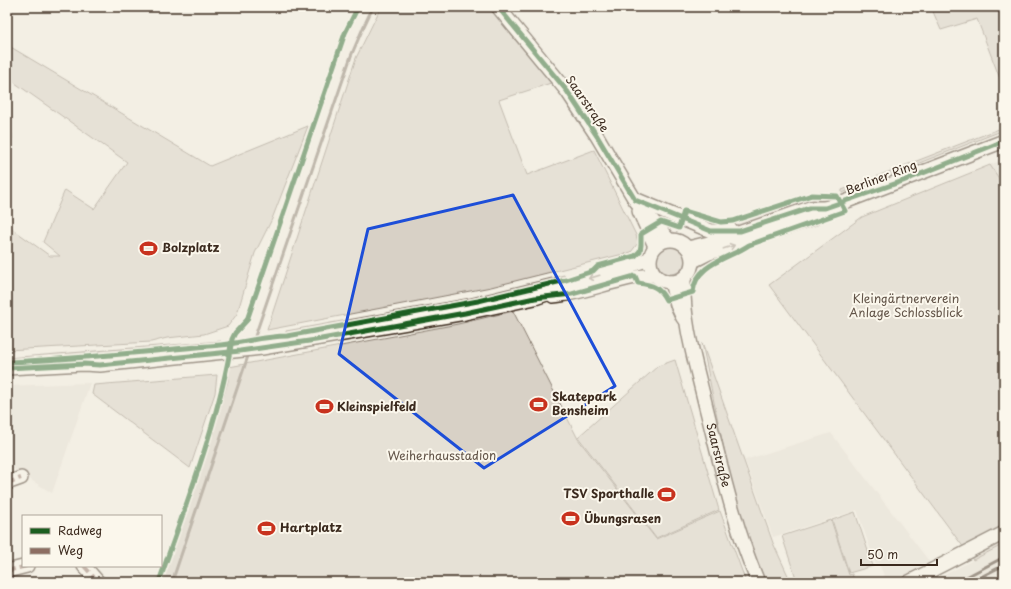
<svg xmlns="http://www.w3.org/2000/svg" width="1011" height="589" font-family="'Playpen Sans',sans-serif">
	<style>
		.built { fill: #e5dfd4 }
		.green { fill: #d8d1c6; stroke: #8a7e72 }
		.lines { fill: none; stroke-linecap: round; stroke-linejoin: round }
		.stream { stroke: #817468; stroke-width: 3 }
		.minor-casing { stroke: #3b2a1e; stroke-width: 16 }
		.minor { stroke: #fbf7ec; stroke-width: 13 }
		.rail { stroke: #3b2a1e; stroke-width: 3 }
		.quiet { stroke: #8d6e63; stroke-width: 4; stroke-dasharray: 8 4; stroke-linecap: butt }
		.cycleway-casing { stroke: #fbf7ec; stroke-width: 8 }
		.cycleway { stroke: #1b5e20; stroke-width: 5 }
		.oneway { stroke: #9b9085 }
		.marked { fill: none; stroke: #1d4ed8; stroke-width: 3; stroke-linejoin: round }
		.labels { text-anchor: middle; stroke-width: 4; stroke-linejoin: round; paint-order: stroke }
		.street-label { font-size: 12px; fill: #3b2a1e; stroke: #fbf7ec }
		.poi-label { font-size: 12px; font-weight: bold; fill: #3b2a1e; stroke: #fbf7ec; text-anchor: start }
		.park-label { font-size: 12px; fill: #625448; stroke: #fbf7ec }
	</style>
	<rect width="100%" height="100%" fill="#f3efe4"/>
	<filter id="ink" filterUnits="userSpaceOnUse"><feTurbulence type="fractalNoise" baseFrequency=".025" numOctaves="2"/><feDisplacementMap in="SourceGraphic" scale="8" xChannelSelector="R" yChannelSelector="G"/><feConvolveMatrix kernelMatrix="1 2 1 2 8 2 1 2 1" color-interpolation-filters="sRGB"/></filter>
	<g filter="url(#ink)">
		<path class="built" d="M1004,159V186L990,165Z
			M90,383L52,493L7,465V386Z
			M831,433L935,569L909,582H887L879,564L876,565L857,510L773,537L745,460Z
			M1004,544V572L984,582H931Z"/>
		<path class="green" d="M381,7H494L557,81L499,100L527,175L594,150L636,235L638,243L631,252L491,287L267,330L356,58Z
			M931,7H1004V89L977,19L941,30Z
			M9,46L210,166L308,126L272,219L255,253L237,314L228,326L204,334L167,338L151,342L7,350V225L50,256H60L43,242L65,190L94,209L127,162L8,78Z
			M1004,127V130L842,193V190Z
			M990,165L1004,186V544L973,560L769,285L862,217Z
			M824,197L829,199L807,203L728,229L715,227L691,216L714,224L727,226L791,205Z
			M657 260a14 14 0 1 1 28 0a14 14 0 1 1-28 0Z
			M564,275L565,279L470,302L286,335V331L470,298Z
			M513,311L578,439L656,539L720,511L746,582H161L221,406L228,381L229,367L458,324Z
			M221,341L219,344L133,352L7,360V358Z
			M702,343L773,543L791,582H766C732,506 719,424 702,343Z
			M675,360L719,510L656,538L578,437L658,366Z
			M217,375L215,393L190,468L92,394L94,385Z
			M855,512L873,566L849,573L832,520Z
			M831,520L849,575L852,574L855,582H797L782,536Z"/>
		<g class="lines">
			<path class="stream" d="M7,87L11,138
				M252,345L351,56L363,28L373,7
				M172,582L249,353"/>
			<defs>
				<g id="minor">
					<path d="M498,7L567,91L597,136L635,200L668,239"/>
					<path d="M637,200L711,231H733"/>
					<path d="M639,211L655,246"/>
					<circle cx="671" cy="261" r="21"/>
					<path d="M688,248L713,242L810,208H825L842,203L1004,141"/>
					<path d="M693,261L709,253L814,218L825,208"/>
					<path id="s1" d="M684,278C682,322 696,364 706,407C721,466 734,526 758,582"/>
					<path d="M671,282L677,305L683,318"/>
					<path d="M553,296C588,293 620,276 655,275"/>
					<path d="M7,368L84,364L100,365L262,348L465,313L535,298L649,259"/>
					<path d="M7,483L21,478"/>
					<path d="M84,566L98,582"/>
					<path d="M7,571L27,566"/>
					<path d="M909,582L1004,533"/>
				</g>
			</defs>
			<use href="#minor" class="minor-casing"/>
			<use href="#minor" class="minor"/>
			<path class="rail" d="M957,582L1004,557
				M971,582L1004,565"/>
			<path class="quiet" d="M7,483L21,478
				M84,566L98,582
				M7,571L27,566"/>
			<defs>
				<path id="cycleway" d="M498,7L567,91L597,136L635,200L711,231H740L810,208H825L903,181L1004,141
					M7,362C78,359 149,351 221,345C243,343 264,336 287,336L478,301L566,280L593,271L598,266L635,256L640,251L641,245V234L661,222L679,228L684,211L721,222L733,221L812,195L837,196L845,211L749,245C729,259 696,263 693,292L666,300C659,287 653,285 638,283L635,276L572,294L535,298L465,313L316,340L240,351L100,365L84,364L7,368
					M159,582C186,504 219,421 232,339L235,333L247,320L345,33L358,7"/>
			</defs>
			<use href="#cycleway" class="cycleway-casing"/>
			<use href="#cycleway" class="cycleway"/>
		</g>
		<defs><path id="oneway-shaft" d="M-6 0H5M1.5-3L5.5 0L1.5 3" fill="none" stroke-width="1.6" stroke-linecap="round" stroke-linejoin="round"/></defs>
		<g class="oneway">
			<use href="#oneway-shaft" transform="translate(729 247) rotate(-18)"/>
			<use href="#oneway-shaft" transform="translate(594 277) rotate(164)"/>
		</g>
	</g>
	<path d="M0 0H1011V589H0ZM513,195L615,386L484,468L339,354L368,229Z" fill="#f3efe4" fill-opacity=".55" fill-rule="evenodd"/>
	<path class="marked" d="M513,195L615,386L484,468L339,354L368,229Z"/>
	<defs>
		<symbol id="stadium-bare" viewBox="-9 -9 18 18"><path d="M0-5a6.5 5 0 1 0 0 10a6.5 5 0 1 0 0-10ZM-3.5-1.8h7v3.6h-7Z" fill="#c8321e" stroke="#fbf7ec" stroke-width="2.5" paint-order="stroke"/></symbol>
	</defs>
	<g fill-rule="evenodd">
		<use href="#stadium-bare" x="136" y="236" width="25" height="25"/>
		<use href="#stadium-bare" x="526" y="392" width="25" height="25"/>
		<use href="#stadium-bare" x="312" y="394" width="25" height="25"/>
		<use href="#stadium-bare" x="654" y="482" width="25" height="25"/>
		<use href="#stadium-bare" x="558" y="506" width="25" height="25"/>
		<use href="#stadium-bare" x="254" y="516" width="25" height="25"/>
	</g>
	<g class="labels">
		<g class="street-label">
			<text transform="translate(587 104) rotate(55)" y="4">Saarstraße</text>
			<text transform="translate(881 178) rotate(-21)" y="4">Berliner Ring</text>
			<text dy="4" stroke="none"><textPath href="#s1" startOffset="181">Saarstraße</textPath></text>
		</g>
		<g class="poi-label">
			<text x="162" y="252">Bolzplatz</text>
			<text x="552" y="401">Skatepark<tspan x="552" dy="14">Bensheim</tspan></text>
			<text x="337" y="411">Kleinspielfeld</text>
			<text x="654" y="498" text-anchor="end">TSV Sporthalle</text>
			<text x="584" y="523">Übungsrasen</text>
			<text x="280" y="532">Hartplatz</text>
		</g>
		<g class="park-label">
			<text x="906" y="303">Kleingärtnerverein<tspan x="906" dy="14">Anlage Schlossblick</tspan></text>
			<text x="442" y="460">Weiherhausstadion</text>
		</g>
	</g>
	<rect width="1011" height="589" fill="none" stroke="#fbf7ec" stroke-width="24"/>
	<rect x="12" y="12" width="987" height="565" fill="none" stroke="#3b2a1e" stroke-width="1.5" filter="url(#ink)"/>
	<rect x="22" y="515" width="140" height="52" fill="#fbf7ec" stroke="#aea59a"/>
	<rect x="30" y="528" width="20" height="6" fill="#1b5e20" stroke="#aea59a"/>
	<text x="58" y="535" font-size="12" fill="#3b2a1e">Radweg</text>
	<rect x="30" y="548" width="20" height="6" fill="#8d6e63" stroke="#aea59a"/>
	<text x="58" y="555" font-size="12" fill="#3b2a1e">Weg</text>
	<path d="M861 559v6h76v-6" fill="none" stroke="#3b2a1e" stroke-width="2"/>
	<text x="867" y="559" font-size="12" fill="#3b2a1e" stroke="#fbf7ec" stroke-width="3" paint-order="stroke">50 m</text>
</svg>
